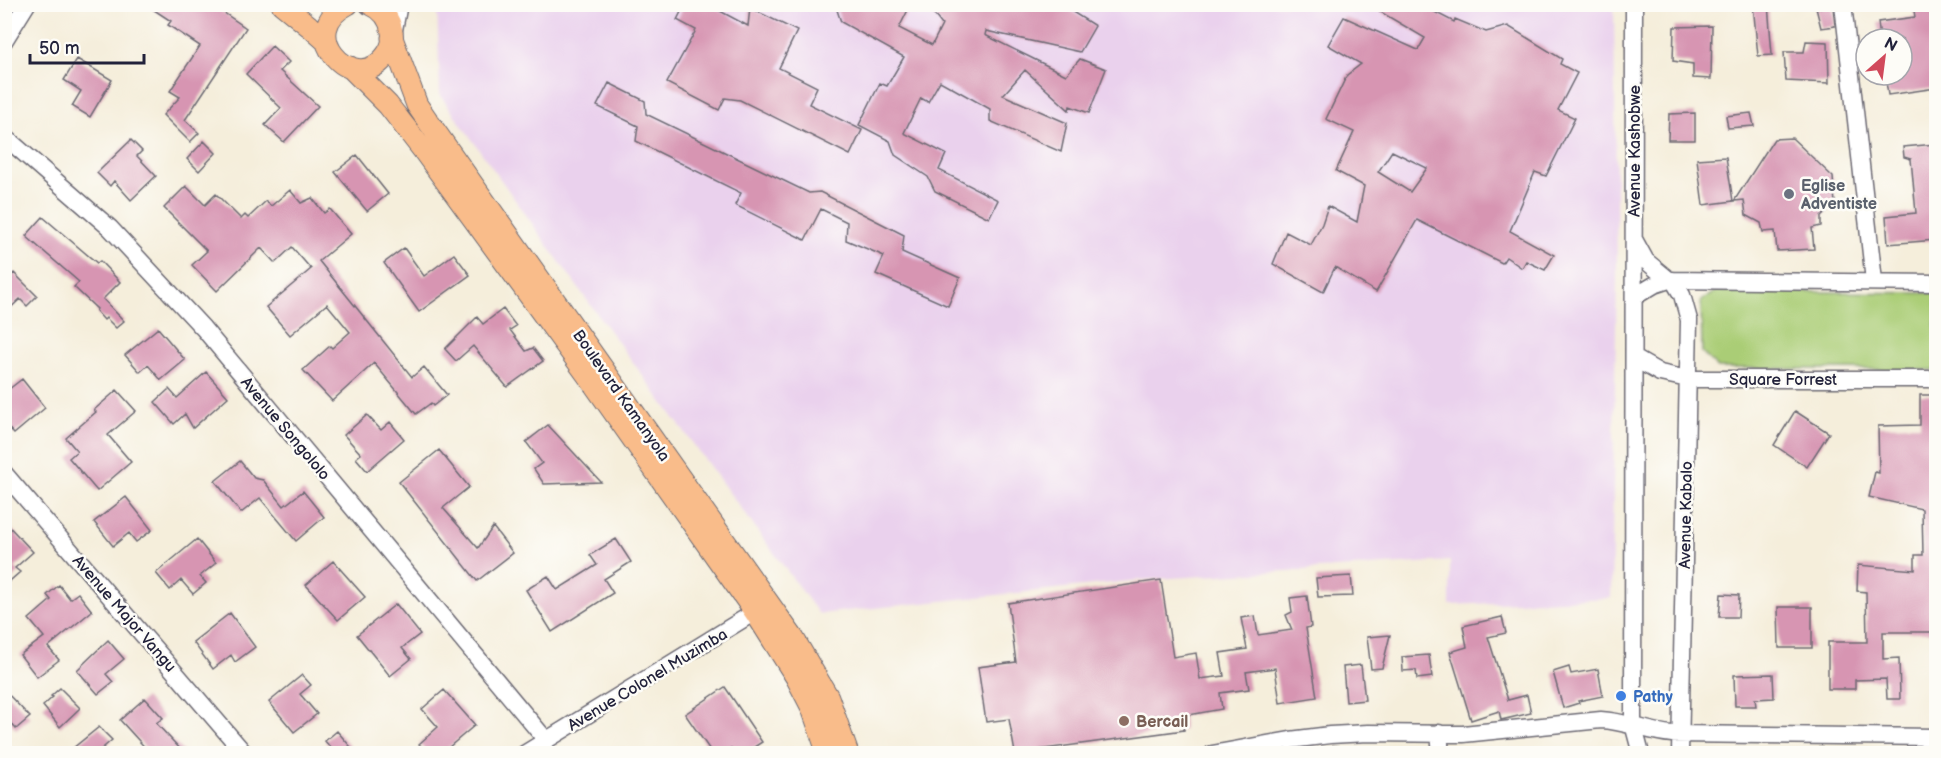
<svg xmlns="http://www.w3.org/2000/svg" width="1941" height="758" font-family="'Balsamiq Sans',sans-serif">
	<style>
		.built { fill: #ead1ed }
		.green { fill: #aacd76; stroke: #667858; stroke-width: 1.5 }
		.building { fill: #d795b2; fill-rule: evenodd }
		.lines { fill: none; stroke-linecap: round; stroke-linejoin: round }
		.minor-casing { stroke: #6c6973; stroke-width: 19 }
		.major-casing { stroke: #6c6973; stroke-width: 23 }
		.minor { stroke: #fff; stroke-width: 16 }
		.major { stroke: #f9bc8a; stroke-width: 21 }
		.worship-dot { fill: #6b7280; stroke: #fdfcf7; stroke-width: 2 }
		.shop-dot { fill: #3f7fe0; stroke: #fdfcf7; stroke-width: 2 }
		.education-dot { fill: #8d6e63; stroke: #fdfcf7; stroke-width: 2 }
		.labels { text-anchor: middle; stroke-width: 5; stroke-linejoin: round; paint-order: stroke }
		.street-label { font-size: 16px; fill: #22223b; stroke: #fdfcf7 }
		.worship-label { font-size: 16px; font-weight: bold; fill: #5b616d; stroke: #fdfcf7; text-anchor: start }
		.shop-label { font-size: 16px; font-weight: bold; fill: #366cbe; stroke: #fdfcf7; text-anchor: start }
		.education-label { font-size: 16px; font-weight: bold; fill: #785e54; stroke: #fdfcf7; text-anchor: start }
	</style>
	<rect width="100%" height="100%" fill="#fdfcf7"/>
	<filter id="ink" filterUnits="userSpaceOnUse"><feTurbulence type="fractalNoise" baseFrequency=".0167" numOctaves="2"/><feDisplacementMap in="SourceGraphic" scale="12" xChannelSelector="R" yChannelSelector="G"/><feConvolveMatrix kernelMatrix="1 2 1 2 8 2 1 2 1" color-interpolation-filters="sRGB"/></filter>
	<filter id="wash" filterUnits="userSpaceOnUse"><feTurbulence type="fractalNoise" baseFrequency=".008" numOctaves="4" result="noise"/><feDisplacementMap in="SourceGraphic" scale="24" xChannelSelector="R" yChannelSelector="G"/><feGaussianBlur stdDeviation="1.35" result="paint"/><feColorMatrix in="noise" values="0 0 0 0 0 0 0 0 0 0 0 0 0 0 0 0 0 1.4 0 .05"/><feComposite in="paint" operator="in"/></filter>
	<g filter="url(#wash)">
		<rect width="100%" height="100%" fill="#f5eedb"/>
		<path class="built" d="M437,4L1614,5L1617,274L1611,598L1450,605V561L1140,580L819,614L592,307L440,95Z"/>
		<path class="green" d="M1716,291L1936,293V370L1718,368L1702,353L1701,301Z"/>
		<g id="blocks">
			<path class="building" d="M145,4H211L246,28L185,120L199,133L190,142L163,115L180,97L170,91L200,46L168,25L171,21Z
				M685,4H707L748,26L750,8L797,31L779,68L817,87L809,104L862,130L850,155L740,100L725,98L719,110L667,83L696,30L677,20Z
				M835,4H911L899,28L932,45L942,25L926,4H1060L1095,26L1080,52L986,31L985,35L1066,75L1080,59L1106,69L1089,113L1070,106L1069,110L1025,70L1003,95L1067,123L1061,152L990,121V109L940,81L928,102L921,98L904,133L946,154L939,170L998,200L989,218L935,191L928,177L895,155L890,141L859,125L880,83L887,86L904,57L841,22Z
				M1367,4H1419L1454,22L1455,19L1486,32L1508,26L1562,59L1560,64L1577,73L1558,110L1575,118L1546,176L1535,172L1510,231L1554,255L1545,270L1526,261L1522,268L1506,257L1502,263L1417,220L1376,292L1335,267L1323,292L1273,264L1286,232L1311,245L1322,224L1328,206L1357,222L1364,186L1336,171L1354,132L1326,119L1347,75L1361,64L1328,45L1344,17L1418,50L1425,38ZM1392,151L1427,168L1410,192L1378,172Z
				M1753,4H1768L1772,55L1758,56Z
				M1913,4H1936V88L1888,95L1885,75H1902V39H1880L1878,22L1915,17Z
				M1833,7L1835,26L1821,28L1816,8Z
				M1712,26L1711,79L1693,78V64L1673,61L1674,27Z
				M1806,41L1828,42L1829,83L1786,81L1784,52H1804Z
				M272,46L289,62L280,71L318,106L284,142L265,125L281,108L246,74Z
				M77,59L112,80L90,117L72,106L81,91L64,80Z
				M609,83L645,101L646,114L809,193L820,192L904,235L902,252L960,278L948,306L876,274L884,256L846,240L847,222L821,209L805,240L735,205L741,193L636,141L638,126L597,106Z
				M1695,113V140H1668L1669,114Z
				M1751,113L1754,126L1728,128L1726,116Z
				M1792,138L1833,177L1835,204L1821,217V226L1812,228L1814,249L1777,251L1775,231L1763,232L1761,223L1746,215L1744,200L1734,201L1774,139Z
				M131,140L142,151L137,156L156,176L131,200L114,181L110,186L97,173Z
				M204,141L216,153L199,171L187,159Z
				M1936,144V240L1888,244L1886,216L1916,213L1911,159L1904,157L1903,147Z
				M357,155L388,194L367,211L335,172Z
				M1726,157L1733,201L1703,205L1697,159Z
				M186,186L205,205L216,194L241,219L245,215L248,218L266,201L271,206L290,190L301,203L312,198L324,213L330,209L351,234L319,261L412,377L424,367L447,395L433,406L431,403L416,414L374,363L332,401L303,370L330,346L332,348L350,332L327,304L290,335L266,307L311,269L292,247L275,263L261,248L217,291L192,265L207,251L164,208Z
				M43,217L97,263L100,261L120,282L103,299L124,321L116,328L106,318L104,320L96,311L97,309L74,287L79,282L26,236Z
				M404,248L424,276L454,254L470,275L419,312L384,263Z
				M14,273L37,296L27,306L20,299L4,314V283Z
				M503,309L516,326L510,330L526,351L533,348L543,361L507,387L473,346L456,361L445,349L477,317L483,324Z
				M158,328L185,360L161,380L148,365L140,372L125,355Z
				M206,372L228,397L193,428L185,414L174,424L155,402L169,389L177,398Z
				M22,379L45,408L14,434L4,423V393Z
				M117,390L136,411L108,435L131,462L97,491L69,458L77,451L66,438L96,412L94,410Z
				M1920,395H1936V632H1883V659L1899,658L1900,699H1887L1886,679L1855,680V689H1828V642H1867L1866,592L1857,591L1858,565L1915,570V555H1923L1922,509L1869,497L1875,472L1879,473L1878,426L1920,425Z
				M1795,411L1829,433L1807,467L1774,445Z
				M367,415L381,430L390,422L404,439L367,471L356,458L361,454L344,435Z
				M548,425L601,482L544,484L534,469L542,463L526,442Z
				M439,450L469,487L443,508L478,548L493,527L513,553L477,581L399,482Z
				M240,461L254,478L263,480L284,506L303,491L324,517L296,541L260,498L241,513L215,481Z
				M126,497L152,530L136,542L129,533L113,546L94,522Z
				M4,521L33,552L15,568L20,572L4,586Z
				M197,539L216,563L200,576L206,583L193,594L181,580L170,590L156,573Z
				M616,539L631,562L604,579L613,593L552,632L526,590L548,576L557,590L597,565L590,555Z
				M333,561L365,597L338,620L306,585Z
				M1351,576L1353,596L1318,597L1316,578Z
				M1161,580L1173,657L1196,653L1200,679L1224,676L1220,653L1247,649L1241,618L1255,616L1258,635L1292,630L1286,615L1292,612L1290,598L1307,596L1311,627L1306,628L1317,697L1280,703L1275,668L1246,672L1249,689L1220,693L1222,709L1183,716L1184,730L1015,753L1009,719L986,722L978,667L1016,662L1008,603Z
				M59,585L70,599L78,593L92,611L48,647L59,660L37,677L20,655L44,637L29,619L51,600L47,595Z
				M1721,594L1739,595L1738,617H1719Z
				M396,604L420,634L402,648L411,659L390,676L357,635Z
				M1778,607H1812V648H1779Z
				M230,613L255,647L235,662L231,655L213,669L193,642Z
				M1502,617L1506,633L1488,637L1508,700L1527,695L1531,713L1501,720L1499,711L1471,720L1450,652L1467,647L1463,626Z
				M1390,635L1382,668L1371,669L1367,637Z
				M108,640L124,659L106,674L113,682L98,694L77,670Z
				M1429,655L1432,677L1417,679L1416,670L1403,671L1402,657Z
				M1361,665L1365,700L1346,702L1343,667Z
				M1569,667L1571,674L1598,669L1603,696L1578,701L1579,703L1563,708L1553,672Z
				M1773,674L1774,698L1755,699L1756,706H1735L1734,675Z
				M302,675L311,685L300,694L317,714L294,732L269,702Z
				M725,687L762,742L745,753H735L731,748L722,753H712L685,714Z
				M60,688L80,708L60,727L43,706L53,697L51,696Z
				M4,690L30,717L16,729L10,722L4,726Z
				M444,690L475,725L442,753H428L419,744L438,727L422,709Z
				M145,698L163,718L156,723L184,753H150L120,720Z
				M99,727L112,740L98,752L67,753Z
				M337,731L356,753H335L325,741Z"/>
		</g>
	</g>
	<g filter="url(#ink)">
		<use href="#blocks" fill-opacity="0" stroke="#6c6973" stroke-width="1.5"/>
		<g class="lines">
			<defs>
				<path id="minor" d="M1634,4L1633,724L1641,754
					M1843,4L1874,281
					M393,35L399,4
					M4,41L27,4
					M4,136L110,228L203,328L546,740
					M1635,241L1646,261L1669,280
					M1673,280L1682,295L1689,320L1680,754
					M1634,297L1654,285L1669,280L1936,283
					M1634,358L1660,373L1688,379H1936
					M4,473L245,754
					M1439,733L1441,754
					M524,754L763,607
					M1212,754L1290,740L1330,735L1368,733L1463,734L1601,720C1626,721 1647,732 1672,734L1936,737"/>
				<path id="major" d="M282,4L309,26L327,42
					M348,4C294,31 352,96 384,58C390,51 394,41 392,32C390,19 382,9 370,4
					M392,38L417,105L430,124L794,639L828,697L848,754
					M350,67L388,105L423,150L591,380L755,612L796,677L812,708L828,754"/>
			</defs>
			<use href="#minor" class="minor-casing"/>
			<use href="#major" class="major-casing"/>
			<use href="#minor" class="minor"/>
			<use href="#major" class="major"/>
		</g>
	</g>
	<circle class="worship-dot" cx="1789" cy="194" r="6"/>
	<circle class="shop-dot" cx="1621" cy="696" r="6"/>
	<circle class="education-dot" cx="1124" cy="721" r="6"/>
	<g class="labels">
		<g class="street-label">
			<text transform="translate(1634 151) rotate(-90)" y="6">Avenue Kashobwe</text>
			<text x="1783" y="385">Square Forrest</text>
			<text transform="translate(622 395) rotate(55)" y="6">Boulevard Kamanyola</text>
			<text transform="translate(286 428) rotate(50)" y="6">Avenue Songololo</text>
			<text transform="translate(1685 515) rotate(-89)" y="6">Avenue Kabalo</text>
			<text transform="translate(125 613) rotate(49)" y="6">Avenue Major Vangu</text>
			<text transform="translate(647 679) rotate(-31)" y="6">Avenue Colonel Muzimba</text>
		</g>
		<g class="worship-label">
			<text x="1801" y="191">Eglise<tspan x="1801" dy="18">Adventiste</tspan></text>
		</g>
		<g class="shop-label">
			<text x="1633" y="702">Pathy</text>
		</g>
		<g class="education-label">
			<text x="1136" y="727">Bercail</text>
		</g>
	</g>
	<rect width="1941" height="758" fill="none" stroke="#fdfcf7" stroke-width="24"/>
	<g transform="translate(1884 57) rotate(28)"><circle r="28" fill="#fdfcf7" stroke="#a5a5ac" stroke-width="1.5"/>
	<path d="M0-4.5L10 22L0 15L-10 22Z" fill="#d1495b"/>
	<text y="-9" font-size="16" font-weight="bold" text-anchor="middle" fill="#22223b">N</text>
	</g>
	<path d="M30 54v9h114v-9" fill="none" stroke="#22223b" stroke-width="3"/>
	<text x="39" y="54" font-size="18" fill="#22223b" stroke="#fdfcf7" stroke-width="4.5" paint-order="stroke">50 m</text>
</svg>
